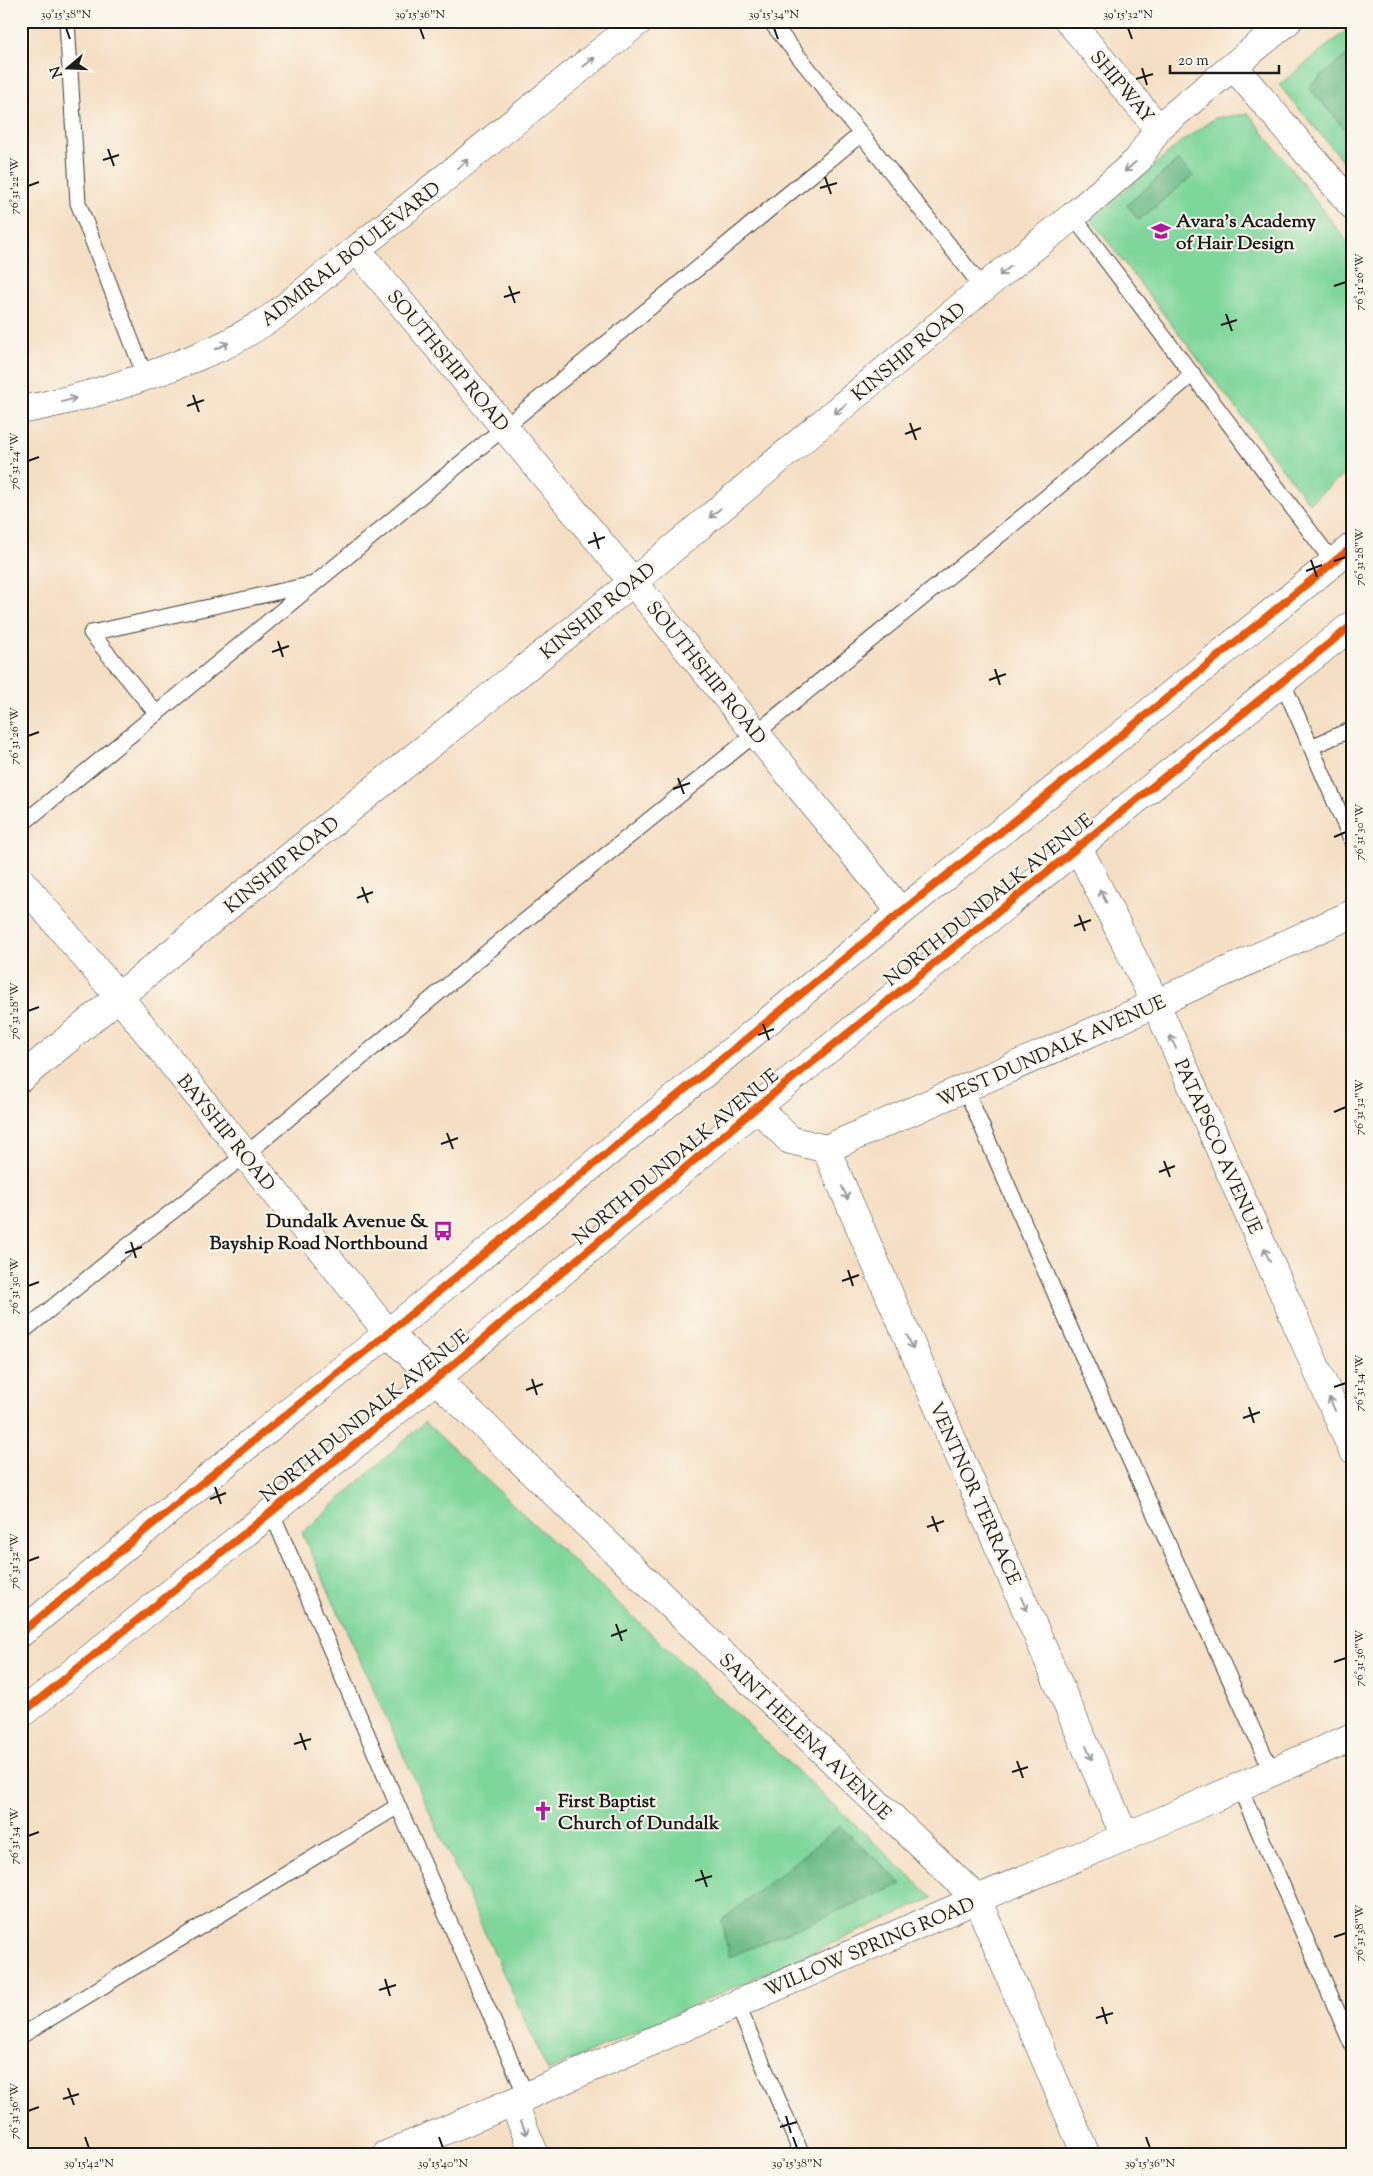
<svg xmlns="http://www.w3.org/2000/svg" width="1373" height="2176" font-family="'Sorts Mill Goudy',serif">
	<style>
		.green { fill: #7ed69b; stroke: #4d795c }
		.forest { fill: #66b783; stroke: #416a50 }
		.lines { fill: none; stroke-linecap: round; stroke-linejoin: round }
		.service-casing { stroke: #3d3935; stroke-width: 17 }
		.minor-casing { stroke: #3d3935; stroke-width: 29 }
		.tertiary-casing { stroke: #3d3935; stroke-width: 29 }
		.primary-casing { stroke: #3d3935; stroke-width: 29 }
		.service { stroke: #fff; stroke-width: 15 }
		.minor { stroke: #fff; stroke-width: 28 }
		.tertiary { stroke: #fff; stroke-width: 28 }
		.primary { stroke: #fff; stroke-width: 28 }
		.cycleway-casing { stroke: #fbf7ec; stroke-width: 11 }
		.cycleway { stroke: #e8590c; stroke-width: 8 }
		.oneway { stroke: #999 }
		.ticks { fill: none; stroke: #1c1c1c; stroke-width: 2 }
		.labels { text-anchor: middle; stroke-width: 4; stroke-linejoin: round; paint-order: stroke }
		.street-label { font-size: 19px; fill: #1c1c1c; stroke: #fbf7ec }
		.poi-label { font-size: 19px; font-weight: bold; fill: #1c1c1c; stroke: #fbf7ec; text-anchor: start }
		.neatline { fill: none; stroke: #1c1c1c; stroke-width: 2 }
		.ticks-label { font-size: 12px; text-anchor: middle; fill: #1c1c1c }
	</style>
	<rect width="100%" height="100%" fill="#fbf7ec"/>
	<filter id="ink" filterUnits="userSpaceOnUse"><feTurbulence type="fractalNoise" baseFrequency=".02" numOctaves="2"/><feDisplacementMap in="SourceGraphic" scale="10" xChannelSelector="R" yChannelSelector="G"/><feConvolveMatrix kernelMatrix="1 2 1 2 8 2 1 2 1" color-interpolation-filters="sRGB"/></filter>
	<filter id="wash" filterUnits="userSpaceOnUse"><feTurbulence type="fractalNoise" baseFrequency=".0096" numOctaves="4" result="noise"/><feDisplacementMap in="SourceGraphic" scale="20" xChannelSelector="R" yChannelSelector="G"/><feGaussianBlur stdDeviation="1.12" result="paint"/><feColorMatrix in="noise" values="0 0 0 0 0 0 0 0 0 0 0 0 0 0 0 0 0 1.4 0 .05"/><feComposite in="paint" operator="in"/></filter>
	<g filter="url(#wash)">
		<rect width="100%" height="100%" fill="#f5dfc4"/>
		<path class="green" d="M1352,26V172L1279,85Z
			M1249,114L1352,248V468L1309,503L1091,220L1182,141L1215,118Z
			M425,1422L933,1898L548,2071L302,1533Z"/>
		<path class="forest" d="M1352,51V137L1308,87Z
			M1178,160L1193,176L1139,220L1127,205Z
			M840,1826L902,1884L729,1957L722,1920Z"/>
	</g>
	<g filter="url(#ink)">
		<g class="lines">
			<defs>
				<path id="service" d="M67,21L78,203L145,376
					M770,21L861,134
					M1073,216L1333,562
					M1282,681L1311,747L1352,729
					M156,713L91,633L309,585
					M1311,747L1352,841
					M21,825L861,134L983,288
					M965,1088L1078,1346L1272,1772
					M21,1333L120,1252L245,1155L510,933L1044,499L1193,374
					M271,1511L398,1806L526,2095
					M1239,1786L1352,2045
					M737,2004L802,2155
					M21,2036L398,1806"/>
				<path id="minor" d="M357,250L633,582L901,912
					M21,410C88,398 156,375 218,348C237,340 256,327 274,316L639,21
					M1078,847L1156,1004L1352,1449
					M21,881L119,997L388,1333L977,1899L1086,2155
					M21,1078L221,912L633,582L983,288L1073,216L1138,160L1158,128
					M757,1107L790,1140L826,1149L1117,1021L1352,914
					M826,1149L1125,1837
					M513,2102L535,2155
					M386,2155L513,2102L977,1899L1125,1837L1352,1737"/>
				<path id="tertiary" d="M1069,21L1158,128L1288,21
					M1234,67L1352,205"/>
				<path id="primary" d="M21,1633L248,1445L388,1333L901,912L1087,763L1352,547
					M21,1714L436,1379L757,1107L1352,625"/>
			</defs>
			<use href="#service" class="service-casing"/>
			<use href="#minor" class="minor-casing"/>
			<use href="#tertiary" class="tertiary-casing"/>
			<use href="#primary" class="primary-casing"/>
			<use href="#service" class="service"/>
			<use href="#minor" class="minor"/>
			<use href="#tertiary" class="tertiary"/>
			<use href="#primary" class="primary"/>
			<defs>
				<path id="cycleway" d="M21,1633L248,1445L388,1333L901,912L1087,763L1352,547
					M21,1714L436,1379L757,1107L1352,625"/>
			</defs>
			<use href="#cycleway" class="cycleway-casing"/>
			<use href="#cycleway" class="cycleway"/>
		</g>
		<defs><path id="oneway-shaft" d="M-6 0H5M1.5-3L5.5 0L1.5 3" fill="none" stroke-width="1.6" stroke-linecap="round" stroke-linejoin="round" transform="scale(1.25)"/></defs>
		<g class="oneway">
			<use href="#oneway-shaft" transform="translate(589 62) rotate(-39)"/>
			<use href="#oneway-shaft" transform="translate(463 164) rotate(-39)"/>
			<use href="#oneway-shaft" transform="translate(1130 167) rotate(139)"/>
			<use href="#oneway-shaft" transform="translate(1005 271) rotate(141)"/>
			<use href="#oneway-shaft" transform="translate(222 346) rotate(-27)"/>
			<use href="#oneway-shaft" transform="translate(69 400) rotate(-15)"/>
			<use href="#oneway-shaft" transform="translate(840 409) rotate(140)"/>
			<use href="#oneway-shaft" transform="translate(715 513) rotate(140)"/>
			<use href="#oneway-shaft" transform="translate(1103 896) rotate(-117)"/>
			<use href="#oneway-shaft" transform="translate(1173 1042) rotate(-114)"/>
			<use href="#oneway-shaft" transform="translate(845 1193) rotate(66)"/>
			<use href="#oneway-shaft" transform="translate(1267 1255) rotate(-114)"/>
			<use href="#oneway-shaft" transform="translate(910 1342) rotate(66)"/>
			<use href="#oneway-shaft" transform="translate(1332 1404) rotate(-114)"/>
			<use href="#oneway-shaft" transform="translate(1024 1604) rotate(66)"/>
			<use href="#oneway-shaft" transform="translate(1089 1753) rotate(66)"/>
			<use href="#oneway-shaft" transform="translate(524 2128) rotate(67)"/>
		</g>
	</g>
	<path class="ticks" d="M66,28L70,39M420,28L424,39M774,28L778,39M1128,28L1132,39M1142,68L1147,85M1136,79L1153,74M108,149L114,166M103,160L119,155M825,177L831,194M28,186L39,182M820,188L837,183M509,286L515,303M1334,286L1346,282M504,297L520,292M1226,314L1232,331M1221,325L1237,320M193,395L199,412M187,406L204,400M910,423L916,440M905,434L921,428M28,461L39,457M594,532L599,549M588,543L605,537M1311,560L1317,577M1334,561L1346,557M1306,571L1322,565M278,641L283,657M272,652L289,646M995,669L1000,685M989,680L1006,674M28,736L39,732M678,778L684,794M673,789L690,783M1334,837L1346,832M362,887L368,903M357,898L373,892M1079,915L1085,931M1074,926L1091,920M28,1011L39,1007M763,1024L769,1040M758,1035L774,1029M1334,1112L1346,1107M447,1133L453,1149M441,1144L458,1138M1164,1161L1170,1177M1159,1172L1175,1166M131,1242L136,1258M125,1253L142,1247M848,1270L853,1286M842,1281L859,1275M28,1286L39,1282M532,1379L537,1395M1334,1387L1346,1383M526,1390L543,1384M1249,1407L1254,1423M1243,1418L1260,1412M215,1487L221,1504M210,1499L226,1493M932,1516L938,1532M927,1527L944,1521M28,1561L39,1557M616,1624L622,1641M611,1636L627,1630M1334,1662L1346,1658M300,1733L306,1750M294,1744L311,1739M1017,1761L1023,1778M1012,1772L1028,1767M28,1836L39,1832M701,1870L707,1887M695,1881L712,1876M1334,1937L1346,1933M385,1979L390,1996M379,1990L396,1985M1102,2007L1107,2024M1096,2018L1113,2013M68,2088L74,2105M63,2099L79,2094M28,2111L39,2107M786,2116L791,2133M780,2127L797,2122M85,2137L89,2148M439,2137L443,2148M793,2137L797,2148M1146,2137L1150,2148"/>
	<defs>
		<symbol id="school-bare" viewBox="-9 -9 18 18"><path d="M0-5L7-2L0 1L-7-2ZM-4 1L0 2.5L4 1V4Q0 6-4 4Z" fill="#b5179e" stroke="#fbf7ec" stroke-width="2.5" paint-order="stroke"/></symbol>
		<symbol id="bus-bare" viewBox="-9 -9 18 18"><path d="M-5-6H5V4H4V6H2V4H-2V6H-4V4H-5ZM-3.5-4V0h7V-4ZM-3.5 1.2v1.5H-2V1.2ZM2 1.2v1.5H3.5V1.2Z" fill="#b5179e" stroke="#fbf7ec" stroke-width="2.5" paint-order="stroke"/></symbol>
		<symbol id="church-bare" viewBox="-9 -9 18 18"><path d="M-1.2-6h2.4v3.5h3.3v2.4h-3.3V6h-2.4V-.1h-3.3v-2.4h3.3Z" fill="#b5179e" stroke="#fbf7ec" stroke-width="2.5" paint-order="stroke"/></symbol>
	</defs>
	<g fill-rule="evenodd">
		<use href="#school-bare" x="1147" y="217" width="28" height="28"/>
		<use href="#bus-bare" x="429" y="1217" width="28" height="28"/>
		<use href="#church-bare" x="529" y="1797" width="28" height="28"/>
	</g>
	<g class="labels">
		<g class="street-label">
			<text transform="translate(1123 86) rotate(50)" y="7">SHIPWAY</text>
			<text transform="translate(350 253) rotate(-38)" y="7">ADMIRAL BOULEVARD</text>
			<text transform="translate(908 351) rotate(-40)" y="7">KINSHIP ROAD</text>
			<text transform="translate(449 360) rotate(50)" y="7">SOUTHSHIP ROAD</text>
			<text transform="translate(597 610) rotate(-39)" y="7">KINSHIP ROAD</text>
			<text transform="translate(707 672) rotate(51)" y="7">SOUTHSHIP ROAD</text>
			<text transform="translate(281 864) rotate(-39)" y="7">KINSHIP ROAD</text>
			<text transform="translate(988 899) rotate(-39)" y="7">NORTH DUNDALK AVENUE</text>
			<text transform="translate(1051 1050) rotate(-24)" y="7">WEST DUNDALK AVENUE</text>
			<text transform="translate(227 1132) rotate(51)" y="7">BAYSHIP ROAD</text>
			<text transform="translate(1219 1146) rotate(66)" y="7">PATAPSCO AVENUE</text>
			<text transform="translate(675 1156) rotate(-40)" y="7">NORTH DUNDALK AVENUE</text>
			<text transform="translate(364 1415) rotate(-39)" y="7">NORTH DUNDALK AVENUE</text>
			<text transform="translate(976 1493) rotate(66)" y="7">VENTNOR TERRACE</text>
			<text transform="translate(806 1736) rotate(44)" y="7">SAINT HELENA AVENUE</text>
			<text transform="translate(869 1946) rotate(-23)" y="7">WILLOW SPRING ROAD</text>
		</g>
		<g class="poi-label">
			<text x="1176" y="227">Avara's Academy<tspan x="1176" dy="22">of Hair Design</tspan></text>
			<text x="428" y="1227" text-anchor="end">Dundalk Avenue &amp;<tspan x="428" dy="22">Bayship Road Northbound</tspan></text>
			<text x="558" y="1807">First Baptist<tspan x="558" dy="22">Church of Dundalk</tspan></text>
		</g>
	</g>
	<rect width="1373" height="2176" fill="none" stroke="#fbf7ec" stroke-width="55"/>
	<g transform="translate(68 68) rotate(251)" stroke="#fbf7ec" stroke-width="4" paint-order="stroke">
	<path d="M0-4L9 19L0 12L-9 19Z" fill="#1c1c1c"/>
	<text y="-8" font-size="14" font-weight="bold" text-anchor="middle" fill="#1c1c1c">N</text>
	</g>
	<path d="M1170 65v8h109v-8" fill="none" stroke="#1c1c1c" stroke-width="2.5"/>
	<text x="1178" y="65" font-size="15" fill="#1c1c1c" stroke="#fbf7ec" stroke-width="4" paint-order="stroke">20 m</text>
	<rect x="28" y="28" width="1318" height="2120" class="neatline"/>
	<g class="ticks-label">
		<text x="66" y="18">39°15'38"N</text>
		<text x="420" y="18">39°15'36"N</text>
		<text x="774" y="18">39°15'34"N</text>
		<text x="1128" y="18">39°15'32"N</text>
		<text transform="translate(14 186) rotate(-90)" y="4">76°31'22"W</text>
		<text transform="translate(1359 282) rotate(-90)" y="4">76°31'26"W</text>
		<text transform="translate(14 461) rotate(-90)" y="4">76°31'24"W</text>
		<text transform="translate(1359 557) rotate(-90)" y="4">76°31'28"W</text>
		<text transform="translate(14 736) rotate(-90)" y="4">76°31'26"W</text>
		<text transform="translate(1359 832) rotate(-90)" y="4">76°31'30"W</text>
		<text transform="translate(14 1011) rotate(-90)" y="4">76°31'28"W</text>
		<text transform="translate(1359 1107) rotate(-90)" y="4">76°31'32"W</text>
		<text transform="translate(14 1286) rotate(-90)" y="4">76°31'30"W</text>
		<text transform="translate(1359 1383) rotate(-90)" y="4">76°31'34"W</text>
		<text transform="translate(14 1561) rotate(-90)" y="4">76°31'32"W</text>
		<text transform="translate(1359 1658) rotate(-90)" y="4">76°31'36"W</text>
		<text transform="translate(14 1836) rotate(-90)" y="4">76°31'34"W</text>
		<text transform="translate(1359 1933) rotate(-90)" y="4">76°31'38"W</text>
		<text transform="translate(14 2111) rotate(-90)" y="4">76°31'36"W</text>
		<text x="89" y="2167">39°15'42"N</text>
		<text x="443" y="2167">39°15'40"N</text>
		<text x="797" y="2167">39°15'38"N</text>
		<text x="1150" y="2167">39°15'36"N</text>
	</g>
</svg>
